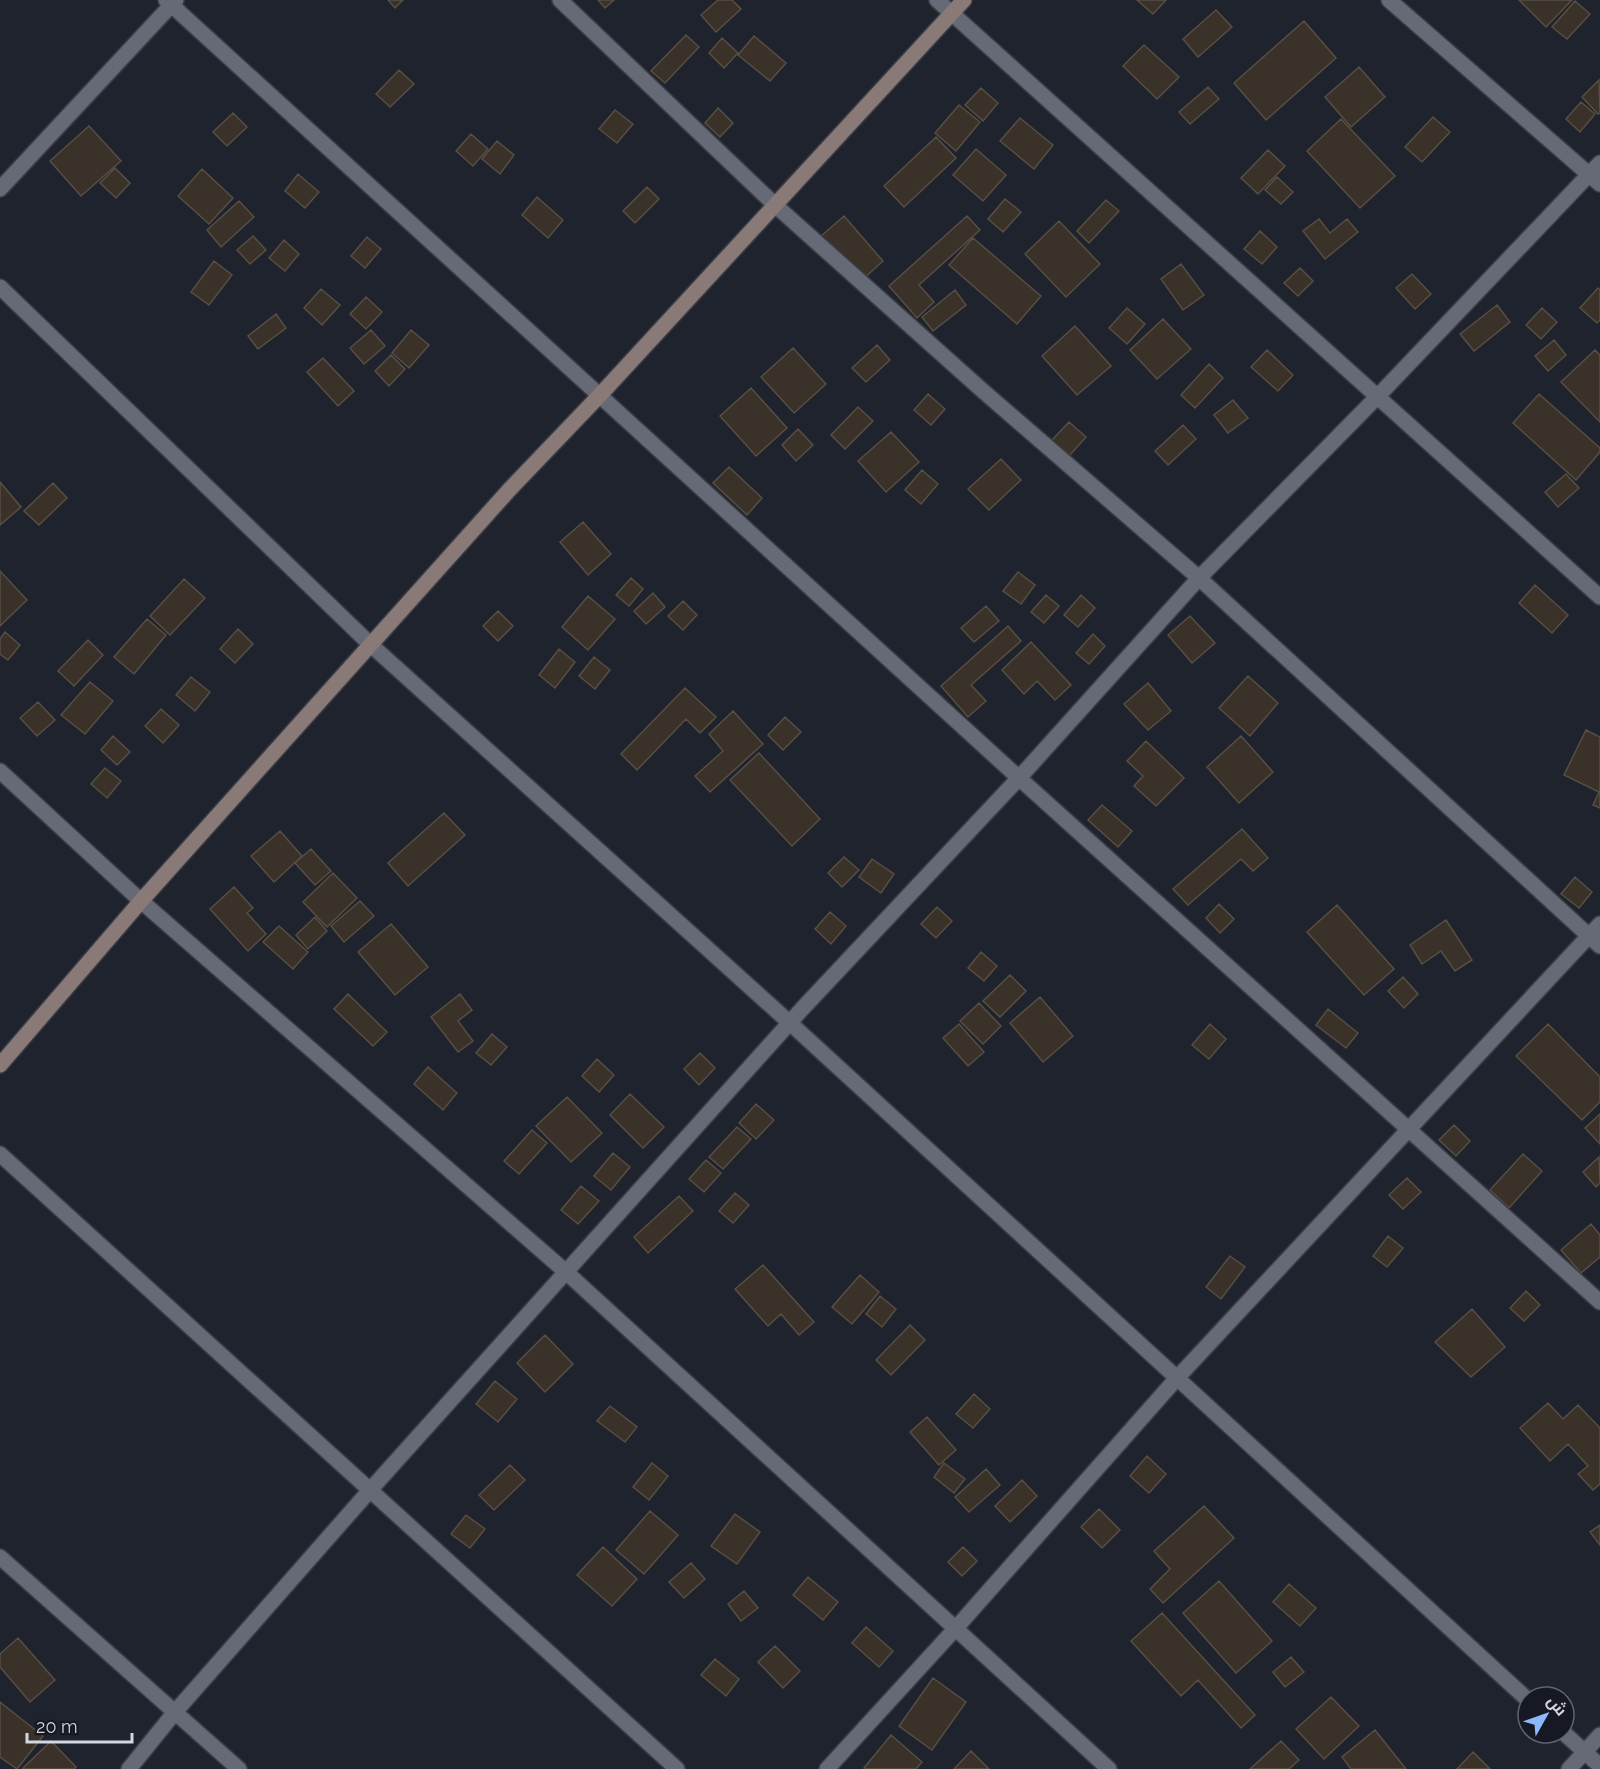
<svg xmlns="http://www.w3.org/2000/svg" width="1600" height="1769" font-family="Raleway,Cairo,sans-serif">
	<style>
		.building { fill: #3a3228; stroke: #574e44; stroke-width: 1.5 }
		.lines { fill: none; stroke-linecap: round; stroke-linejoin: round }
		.street-casing { stroke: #3a3d45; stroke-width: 18 }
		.secondary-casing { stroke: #3a3d45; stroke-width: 18 }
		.street { stroke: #666a77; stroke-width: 15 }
		.secondary { stroke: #8a7a77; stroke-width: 15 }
	</style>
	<rect width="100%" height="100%" fill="#1f232d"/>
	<path class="building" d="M388,0H403L395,8Z
		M598,0H614L605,8Z
		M718,0H732L741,9L716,32L701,15Z
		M1137,0H1166L1153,14Z
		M1519,0H1572L1546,27Z
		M1575,1L1590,14L1567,39L1552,27Z
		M1216,10L1232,27L1198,57L1183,39Z
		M1304,21L1336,58L1266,120L1234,83Z
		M686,35L699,47L665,83L651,71Z
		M754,36L786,63L770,81L738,55Z
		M722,38L738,53L724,68L709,53Z
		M1144,45L1179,77L1157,99L1123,66Z
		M1359,67L1385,97L1351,127L1325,97Z
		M399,70L414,84L390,107L376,94Z
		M1599,80L1600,113L1598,114L1582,97Z
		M1208,87L1219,99L1190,124L1179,112Z
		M981,88L998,103L983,121L965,105Z
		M1581,102L1595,114L1580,132L1566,119Z
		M959,105L980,122L956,151L935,133Z
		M718,108L733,123L720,137L705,123Z
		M615,110L633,124L617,143L599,129Z
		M233,113L247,127L227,146L213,132Z
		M1433,117L1450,132L1422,162L1405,147Z
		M1020,118L1053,145L1034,169L1000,141Z
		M1341,119L1395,176L1360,208L1307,151Z
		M89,126L121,161L81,196L50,161Z
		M471,134L488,149L473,166L456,151Z
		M936,137L956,158L904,207L884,186Z
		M497,141L514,155L500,174L482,159Z
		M976,149L1006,175L983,201L953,175Z
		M1268,150L1285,166L1258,194L1241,178Z
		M115,168L130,183L116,198L100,183Z
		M202,169L233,198L209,224L178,196Z
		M298,174L319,192L305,208L285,191Z
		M1277,177L1293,192L1281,204L1265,190Z
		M647,187L659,199L635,223L623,211Z
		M537,197L563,220L548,238L522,215Z
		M1005,199L1021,212L1003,232L988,219Z
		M1106,200L1119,211L1089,243L1077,231Z
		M239,201L254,217L221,247L207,230Z
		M844,216L883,261L861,281L821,236Z
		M967,216L980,230L919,285L934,302L917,318L889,286Z
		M1319,219L1330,233L1347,219L1358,232L1325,259L1303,231Z
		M1059,221L1100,264L1066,297L1025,254Z
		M1260,231L1277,247L1262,264L1244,249Z
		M253,236L266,250L250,264L237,250Z
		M367,237L381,249L365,268L351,256Z
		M973,238L1041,296L1017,324L949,265Z
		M284,240L299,254L285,271L269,258Z
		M214,261L232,275L209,305L191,292Z
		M1181,264L1204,295L1183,310L1161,279Z
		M1300,268L1313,281L1298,296L1284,283Z
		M1412,274L1431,294L1415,309L1396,288Z
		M1598,288L1600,290V320L1597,323L1580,308Z
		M321,289L340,305L322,325L304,308Z
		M955,290L966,305L933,331L922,317Z
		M366,297L382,312L366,329L350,314Z
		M1497,305L1510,322L1474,351L1460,334Z
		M1127,308L1145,324L1127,344L1109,328Z
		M1542,308L1557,322L1541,339L1526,325Z
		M276,314L286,328L258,349L248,336Z
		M1163,319L1191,349L1157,379L1130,350Z
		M1075,326L1111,366L1077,395L1042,356Z
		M371,330L385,346L364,364L350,348Z
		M411,330L429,345L409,368L392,353Z
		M1554,340L1566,355L1548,371L1535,356Z
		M877,345L890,360L866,382L852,368Z
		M793,348L826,384L794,413L761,377Z
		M1267,350L1293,375L1278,391L1251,367Z
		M1595,350L1600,355V422L1561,382Z
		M391,355L405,369L389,386L375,371Z
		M323,358L354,391L338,406L307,372Z
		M1209,364L1223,378L1195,408L1181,395Z
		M751,388L787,428L756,456L720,416Z
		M928,394L945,409L931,425L914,410Z
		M1539,394L1600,448V452L1576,480L1513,423Z
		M1233,400L1248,418L1228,433L1214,415Z
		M858,407L873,421L845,449L831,435Z
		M1069,422L1086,437L1069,456L1052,440Z
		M1183,425L1196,439L1168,465L1155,451Z
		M798,429L813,445L796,461L782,445Z
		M891,432L919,462L886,492L858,461Z
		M1001,459L1021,480L989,510L968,489Z
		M729,467L762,498L747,515L713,483Z
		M922,470L938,484L921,504L905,490Z
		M1566,474L1579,488L1558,507L1545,492Z
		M0,482L21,507L0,525Z
		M53,483L67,498L39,525L24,511Z
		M583,522L611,554L588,575L560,542Z
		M0,571L27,600L0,626Z
		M1018,572L1035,585L1021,604L1003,591Z
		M631,578L643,589L629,606L616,595Z
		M184,579L205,598L170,635L150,616Z
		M1535,585L1568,615L1552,633L1519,603Z
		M653,593L665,607L646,624L634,611Z
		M1046,595L1059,606L1044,623L1031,612Z
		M1081,595L1095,608L1078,627L1064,615Z
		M588,596L615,619L588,650L562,627Z
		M683,601L697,615L683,630L668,616Z
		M986,606L999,621L974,642L961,628Z
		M498,611L513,626L498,641L483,626Z
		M1190,616L1215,643L1192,663L1168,635Z
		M147,619L166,635L134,674L114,657Z
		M1008,626L1021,641L971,685L986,701L968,717L941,686Z
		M238,629L253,644L235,663L220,649Z
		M5,632L20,645L8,660L0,654V639Z
		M1093,634L1105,646L1089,664L1076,653Z
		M88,640L103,655L74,686L58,671Z
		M1031,642L1071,685L1055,700L1037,681L1024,694L1002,670Z
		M559,649L575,662L555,688L539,675Z
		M594,657L610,670L595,689L579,676Z
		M1248,676L1278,703L1250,736L1219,708Z
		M191,677L210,692L195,711L176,695Z
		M90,682L113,701L85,734L61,715Z
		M1148,683L1171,711L1148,730L1124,704Z
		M685,688L716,717L700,733L686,719L637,770L621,754Z
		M38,702L55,720L37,736L20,718Z
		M161,709L179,725L163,743L145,726Z
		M733,711L763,744L710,792L695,776L723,751L709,734Z
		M785,717L801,732L783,750L768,735Z
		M1586,730L1600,737V808L1593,805L1599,792L1564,775Z
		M113,736L130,752L117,765L101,750Z
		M1241,736L1273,772L1239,803L1207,767Z
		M1146,741L1184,778L1156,806L1134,786L1143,776L1127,761Z
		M759,753L820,819L792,846L730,780Z
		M105,768L121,781L107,798L91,784Z
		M1102,805L1132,831L1118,847L1088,820Z
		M444,813L465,835L408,886L388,863Z
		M1242,829L1268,858L1253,871L1241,859L1188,905L1173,889Z
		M280,831L302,856L274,882L251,856Z
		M311,849L331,871L315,885L295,863Z
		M844,857L859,870L842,887L828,873Z
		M872,859L894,874L881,893L859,877Z
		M333,873L357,898L327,927L303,902Z
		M1575,877L1592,892L1579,908L1561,894Z
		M234,887L253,908L247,913L266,934L248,951L210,909Z
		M360,901L374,916L344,942L331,926Z
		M1219,904L1234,919L1220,933L1206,918Z
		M1337,905L1394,969L1364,995L1307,932Z
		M937,907L952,921L936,938L921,924Z
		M830,912L846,926L831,944L815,929Z
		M315,917L327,931L308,949L296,935Z
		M1446,920L1472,960L1455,971L1441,951L1422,964L1410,945Z
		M391,924L428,967L395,995L358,952Z
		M279,926L308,952L293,969L263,942Z
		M981,952L997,966L984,981L968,968Z
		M1010,975L1026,991L1000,1017L983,1001Z
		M1403,977L1418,994L1404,1008L1388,991Z
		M348,994L387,1032L373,1046L334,1009Z
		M460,994L472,1010L458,1021L473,1041L458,1052L431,1017Z
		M1040,997L1073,1036L1043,1062L1010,1023Z
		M979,1003L1001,1026L983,1044L960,1021Z
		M1328,1009L1358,1033L1346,1048L1316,1025Z
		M959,1024L984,1052L968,1066L943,1038Z
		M1210,1024L1226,1039L1209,1059L1192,1045Z
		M1548,1024L1600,1077V1102L1582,1120L1516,1056Z
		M492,1034L507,1047L491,1065L476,1053Z
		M700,1053L715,1068L699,1085L684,1069Z
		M597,1059L614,1075L599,1092L582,1076Z
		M428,1067L457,1093L443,1110L414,1084Z
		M630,1094L664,1127L643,1148L610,1115Z
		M567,1097L602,1133L571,1162L536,1126Z
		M756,1104L774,1120L756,1139L739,1123Z
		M1600,1114V1144L1585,1128Z
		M1454,1125L1470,1141L1456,1156L1439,1140Z
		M737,1127L751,1139L723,1169L709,1157Z
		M532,1130L547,1143L519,1174L504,1161Z
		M613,1153L630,1167L611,1190L594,1176Z
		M1523,1154L1542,1171L1509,1208L1490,1190Z
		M1599,1157L1600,1183L1596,1187L1583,1172Z
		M706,1160L721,1173L704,1192L689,1179Z
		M1407,1178L1421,1192L1403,1209L1389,1195Z
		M581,1186L599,1201L578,1224L561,1210Z
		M735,1193L749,1205L733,1223L719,1211Z
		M679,1196L693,1211L648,1253L634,1237Z
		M1591,1224L1600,1235V1257L1581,1273L1561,1250Z
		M1388,1236L1403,1248L1387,1267L1373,1256Z
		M1230,1256L1245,1267L1221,1299L1206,1287Z
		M763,1265L814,1322L799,1335L781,1314L768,1326L735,1289Z
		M860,1275L879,1292L852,1324L832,1307Z
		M1526,1291L1540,1305L1524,1321L1510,1308Z
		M880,1296L896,1309L882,1327L866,1314Z
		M1472,1309L1505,1347L1471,1377L1435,1342Z
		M910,1325L925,1340L891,1375L876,1360Z
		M545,1335L573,1364L545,1392L517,1363Z
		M495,1381L517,1399L498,1422L476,1404Z
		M974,1394L990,1409L973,1428L956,1414Z
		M1548,1403L1563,1419L1578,1405L1600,1428V1484L1593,1490L1578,1474L1588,1466L1568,1444L1550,1461L1520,1428Z
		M610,1406L637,1427L625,1442L597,1421Z
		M927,1417L956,1450L939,1465L910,1432Z
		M1147,1456L1166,1474L1149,1493L1130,1476Z
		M652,1463L668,1476L649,1500L633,1487Z
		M944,1463L965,1479L954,1493L934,1477Z
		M510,1465L525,1480L494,1510L479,1495Z
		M986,1469L1000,1485L969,1512L955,1497Z
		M1022,1480L1037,1496L1010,1522L995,1506Z
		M1204,1506L1234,1538L1163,1603L1150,1589L1170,1569L1154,1551Z
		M1099,1509L1120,1530L1102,1548L1081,1527Z
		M650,1511L678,1535L644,1574L616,1550Z
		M735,1514L760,1532L737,1564L711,1546Z
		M466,1515L485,1529L470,1548L451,1534Z
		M1600,1525V1545L1590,1532Z
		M603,1547L637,1579L612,1606L577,1575Z
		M963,1547L977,1561L962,1576L948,1562Z
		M691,1563L705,1579L684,1598L669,1582Z
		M808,1577L838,1602L823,1620L793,1595Z
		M1219,1581L1272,1641L1236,1673L1183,1613Z
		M1289,1584L1316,1608L1300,1626L1273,1602Z
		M744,1591L758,1608L741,1621L728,1604Z
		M1162,1613L1255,1715L1241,1728L1198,1680L1181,1696L1131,1641Z
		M866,1627L893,1651L879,1667L852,1643Z
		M18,1638L55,1680L30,1702L0,1667V1654Z
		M775,1646L800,1671L783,1688L758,1662Z
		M1291,1657L1304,1672L1285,1687L1273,1672Z
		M715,1659L739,1679L726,1696L701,1675Z
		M933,1678L966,1702L932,1750L899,1726Z
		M1331,1697L1359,1726L1324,1759L1296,1729Z
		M0,1702L43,1736L17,1769L0,1757Z
		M1375,1730L1406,1769H1351L1342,1757Z
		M891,1735L922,1762L916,1769H865L864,1768Z
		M51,1741L76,1767L74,1769H22Z
		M1281,1741L1299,1760L1289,1769H1250Z
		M971,1751L989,1769H954Z
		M1473,1752L1490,1769H1457Z"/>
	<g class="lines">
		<defs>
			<path id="street" d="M166,0L1019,778L1600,1302
				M560,0L775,205L983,391L1199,578L1600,946
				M937,0L1600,597
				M1389,0L1600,184
				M0,189L176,0
				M0,287L371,645L790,1023L1528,1700
				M0,771L141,901L566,1272L1109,1769
				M0,1154L677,1769
				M0,1557L239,1769
				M1564,1733L1600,1766
				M129,1769L175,1712L371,1489L802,1009L1019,778L1199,578L1378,396L1600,163
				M827,1769L956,1628L1177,1378L1600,924
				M1569,1769L1600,1735"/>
			<path id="secondary" d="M0,1065L141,901L510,489L600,395L964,0"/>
		</defs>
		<use href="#street" class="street-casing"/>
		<use href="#secondary" class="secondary-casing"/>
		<use href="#street" class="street"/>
		<use href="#secondary" class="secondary"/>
	</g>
	<g transform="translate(1546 1715) rotate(50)"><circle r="28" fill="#161923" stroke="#62656e" stroke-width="1.5"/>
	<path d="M0-4.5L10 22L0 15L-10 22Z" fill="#8bb9fc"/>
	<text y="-9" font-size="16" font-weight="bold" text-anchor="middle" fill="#d4d7de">ش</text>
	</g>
	<path d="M27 1733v9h105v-9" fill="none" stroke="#d4d7de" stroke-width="3"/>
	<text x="36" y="1733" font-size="18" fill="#d4d7de" stroke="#161923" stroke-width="4.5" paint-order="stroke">20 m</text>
</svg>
